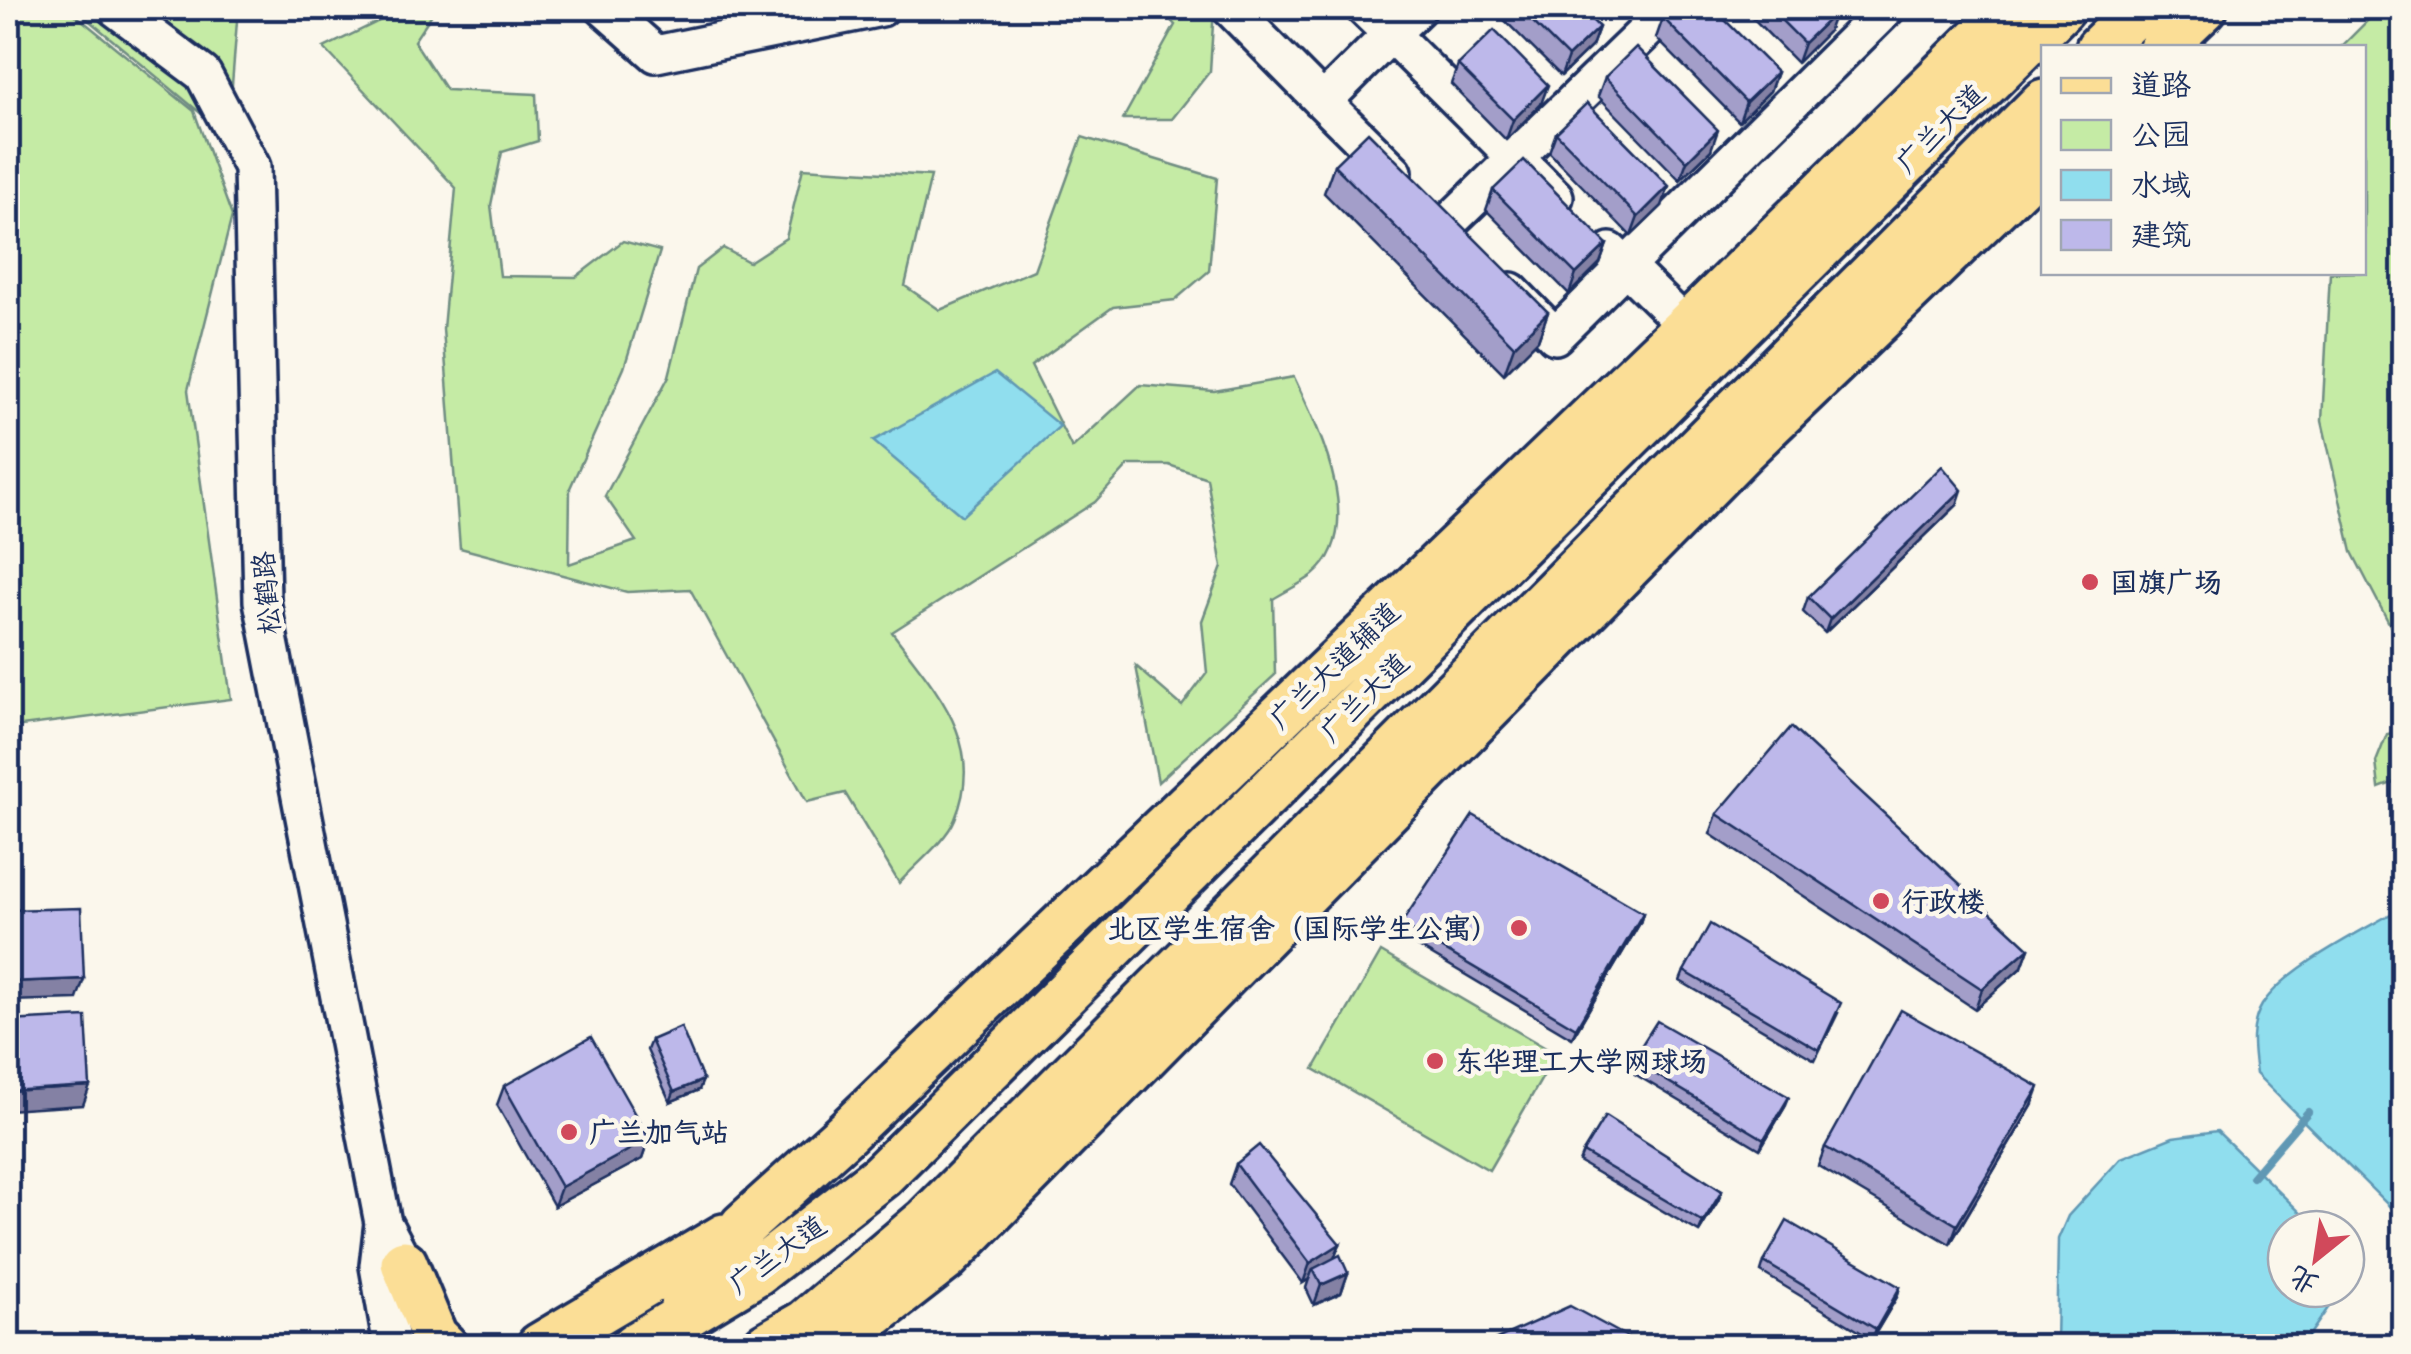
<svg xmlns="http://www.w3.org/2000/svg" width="2411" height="1354" font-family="Pangolin,'LXGW WenKai TC',sans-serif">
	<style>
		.green { fill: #c5eba5; stroke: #708d82; stroke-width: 2.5 }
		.water { fill: #90deee; stroke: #6198b4; stroke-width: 2.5 }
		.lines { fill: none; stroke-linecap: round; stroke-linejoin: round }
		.stream { stroke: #6198b4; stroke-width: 8 }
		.minor-casing { stroke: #1b2f5e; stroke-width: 42 }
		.major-casing { stroke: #1b2f5e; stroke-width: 52 }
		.minor { stroke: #fbf7ec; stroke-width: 35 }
		.major { stroke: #fbde96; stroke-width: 45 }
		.wall { fill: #a39ec9; stroke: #1b2f5e; stroke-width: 2.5 }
		.shaded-wall { fill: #8481a4; stroke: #1b2f5e; stroke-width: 2.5 }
		.building { fill: #bdb8ea; stroke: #1b2f5e; stroke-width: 2.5 }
		.poi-dot { fill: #d1495b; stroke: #fbf7ec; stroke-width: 4 }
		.labels { text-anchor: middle; stroke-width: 9; stroke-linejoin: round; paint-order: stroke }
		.street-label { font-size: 28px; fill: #1b2f5e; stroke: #fbf7ec }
		.poi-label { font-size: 28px; font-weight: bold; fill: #1b2f5e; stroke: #fbf7ec; text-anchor: start }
	</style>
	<rect width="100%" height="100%" fill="#fbf7ec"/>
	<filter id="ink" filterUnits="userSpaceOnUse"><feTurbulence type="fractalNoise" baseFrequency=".01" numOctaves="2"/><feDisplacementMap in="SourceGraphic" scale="20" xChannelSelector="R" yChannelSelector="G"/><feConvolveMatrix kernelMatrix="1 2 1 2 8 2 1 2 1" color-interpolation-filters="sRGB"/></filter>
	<g filter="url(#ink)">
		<path class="green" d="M8,8H67L194,111L232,216L188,390L231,699L14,727L8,724Z
			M74,8H238L228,136Z
			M406,8H436L414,41L446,90L536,94L538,141L502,152L491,205L500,276L576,277L623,241L660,251L624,368L570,488L569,564L636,541L605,496L669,376L696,269L723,248L749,262L786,238L803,168L931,176L905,286L940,310L1034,270L1082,137L1217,178L1209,271L1175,300L1113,307L1031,366L1072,448L1140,385L1214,391L1294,377C1318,428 1369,529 1313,575C1301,584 1286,591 1273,599L1275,675L1158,782L1136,666L1182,706L1207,673L1202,621L1222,567L1207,478L1169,465H1129L1095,502L892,632C935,690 987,742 955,819C946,841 915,865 899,883L845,793L807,802L690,589L627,592L460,548L443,329L456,188L324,48Z
			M1159,8H1214L1210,71L1172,119H1123L1175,25Z
			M2380,8H2404L2403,650L2352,552L2322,421L2330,273L2364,272V48L2341,47Z
			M2403,731V779L2379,788L2376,762L2387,734Z
			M1381,952L1556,1054L1489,1170L1314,1069Z"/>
		<path class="water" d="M995,373L1060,426L962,516L873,441Z
			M2403,907L2404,1203L2396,1213L2256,1074C2253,1051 2249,1027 2262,1005C2286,967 2364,930 2403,907Z
			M2217,1131L2317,1229H2286V1289H2341L2302,1346H2056L2058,1239L2068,1216L2121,1158L2173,1137Z"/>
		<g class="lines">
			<path class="stream" d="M2252,1177L2308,1112"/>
			<defs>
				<path id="minor" d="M115,8L203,74L252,167L262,601L383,1223L404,1263L410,1288
					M604,8L656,54L881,8
					M1230,8L1323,102
					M1364,8L1391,34L1323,102L1394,172
					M1418,8L1391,34L1555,197
					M1446,225L1670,8
					M1610,251L1705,344
					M1511,291L1555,336L1887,8
					M383,1223L378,1266L392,1346"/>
				<path id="major" d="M2099,48L2140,8
					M2162,48L2204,8
					M404,1263L434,1336L444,1346
					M683,1306L743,1226L848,1131L1687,326L2010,8
					M540,1346L724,1237
					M634,1346L757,1272L881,1176L2062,8
					M765,1346L805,1323L927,1220L2044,102
					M833,1346L946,1258L1744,449L2044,161"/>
			</defs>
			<use href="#minor" class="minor-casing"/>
			<use href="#major" class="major-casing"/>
			<use href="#minor" class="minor"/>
			<use href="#major" class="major"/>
		</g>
		<path class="wall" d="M1492,8H1580L1599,27L1592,46L1561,76Z
			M1743,8H1829L1828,32L1797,63Z
			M1663,18L1777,72L1770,91L1739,122L1656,38Z
			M1458,65L1541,104L1506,140L1451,84Z
			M1605,77L1711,150L1680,180L1598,96Z
			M1556,133L1662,206L1631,236L1549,152Z
			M1334,165L1548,312L1538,340L1504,374L1324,193Z
			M1493,190L1607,244L1600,263L1569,294L1486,210Z
			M1957,505L1825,633L1803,612L1808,597Z
			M1717,814L2029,948L2022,967L1975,1009L1710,834Z
			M1643,913L1640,923L1572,1038L1397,934L1401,924Z
			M1684,971L1838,1013L1815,1060L1680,981Z
			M651,1040L699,1090L670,1102L647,1050Z
			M1632,1060L1785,1107L1760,1149L1628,1070Z
			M504,1086L649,1139L642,1159L554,1206L497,1105Z
			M2032,1106L1950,1244L1818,1166L1825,1147Z
			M1583,1152L1722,1191L1718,1201L1699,1232L1579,1162Z
			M1236,1164L1340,1244L1334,1258L1348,1273L1341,1293L1314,1305L1306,1288L1309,1279L1303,1283L1229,1184Z
			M1764,1262L1900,1287L1897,1297L1872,1339L1761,1272Z"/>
		<path class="shaded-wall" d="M1835,13L1828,32L1797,63L1804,43Z
			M1599,27L1592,46L1561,76L1568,57Z
			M1777,72L1770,91L1739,122L1746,102Z
			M1548,85L1541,104L1506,140L1513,120Z
			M1718,130L1711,150L1680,180L1687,161Z
			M1669,186L1662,206L1631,236L1638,217Z
			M1607,244L1600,263L1569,294L1576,274Z
			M1548,312L1538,340L1504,374L1514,346Z
			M1962,490L1957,505L1825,633L1830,619Z
			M1643,913L1640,923L1572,1038L1576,1028Z
			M2029,948L2022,967L1975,1009L1982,989Z
			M84,979L77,999L8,1001V982Z
			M703,1080L699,1090L670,1102L674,1092Z
			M90,1086L83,1105L8,1110V1091Z
			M2039,1087L2032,1106L1950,1244L1957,1225Z
			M1789,1097L1785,1107L1760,1149L1764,1139Z
			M649,1139L642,1159L554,1206L561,1187Z
			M1722,1191L1718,1201L1699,1232L1703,1222Z
			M1340,1244L1332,1263L1313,1269L1309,1279L1303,1283L1310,1263Z
			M1348,1273L1341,1293L1314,1305L1321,1285Z
			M1900,1287L1897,1297L1872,1339L1876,1329Z"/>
		<path class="building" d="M1519,8H1580L1599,27L1568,57Z
			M1675,8H1713L1777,72L1746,102L1663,18Z
			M1769,8H1829L1835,13L1804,43Z
			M1494,30L1548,85L1513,120L1458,65Z
			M1636,47L1718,130L1687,161L1605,77Z
			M1587,103L1669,186L1638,217L1556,133Z
			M1368,132L1548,312L1514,346L1334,165Z
			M1524,160L1607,244L1576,274L1493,190Z
			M1942,466L1962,490L1830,619L1808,597Z
			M1791,727L2029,948L1982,989L1717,814Z
			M1473,815L1643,913L1576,1028L1401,924Z
			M81,908L84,979L8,982V910Z
			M1710,924L1841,1003L1819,1050L1684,971Z
			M1901,1010L2039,1087L1957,1225L1825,1147Z
			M86,1017L90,1086L8,1091V1021Z
			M1657,1021L1789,1097L1764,1139L1632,1060Z
			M681,1027L703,1080L674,1092L651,1040Z
			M591,1037L649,1139L561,1187L504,1086Z
			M1605,1116L1722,1191L1703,1222L1583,1152Z
			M1259,1145L1340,1244L1310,1263L1236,1164Z
			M1787,1221L1900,1287L1876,1329L1764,1262Z
			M1340,1255L1348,1273L1321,1285L1313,1269Z
			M1570,1306L1644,1346H1481Z"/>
	</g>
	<g class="poi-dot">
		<circle cx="2090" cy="582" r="10"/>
		<circle cx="1881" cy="901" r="10"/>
		<circle cx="1519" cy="928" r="10"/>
		<circle cx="1435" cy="1061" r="10"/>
		<circle cx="569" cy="1132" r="10"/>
	</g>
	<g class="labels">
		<g class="street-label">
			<text transform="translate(1940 128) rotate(-45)" y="10">广兰大道</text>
			<text transform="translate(266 593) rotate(-95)" y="10">松鹤路</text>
			<text transform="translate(1334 665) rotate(-44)" y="10">广兰大道辅道</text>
			<text transform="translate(1364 697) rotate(-45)" y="10">广兰大道</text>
			<text transform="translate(777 1254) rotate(-36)" y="10">广兰大道</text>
		</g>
		<g class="poi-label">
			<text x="2110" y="592">国旗广场</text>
			<text x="1901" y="911">行政楼</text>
			<text x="1499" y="938" text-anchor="end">北区学生宿舍（国际学生公寓）</text>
			<text x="1455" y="1071">东华理工大学网球场</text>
			<text x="589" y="1142">广兰加气站</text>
		</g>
	</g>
	<rect width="2411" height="1354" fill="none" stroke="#fbf7ec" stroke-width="40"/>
	<rect x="20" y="20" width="2371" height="1314" fill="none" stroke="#1b2f5e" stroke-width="4" filter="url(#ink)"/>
	<rect x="2041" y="45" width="325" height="230" fill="#fbf7ec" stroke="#a1a7b3" stroke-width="2.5"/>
	<rect x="2061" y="78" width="50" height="15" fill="#fbde96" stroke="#a1a7b3" stroke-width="2.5"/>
	<text x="2131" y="95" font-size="30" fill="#1b2f5e">道路</text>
	<rect x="2061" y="120" width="50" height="30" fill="#c5eba5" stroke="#a1a7b3" stroke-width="2.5"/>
	<text x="2131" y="145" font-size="30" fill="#1b2f5e">公园</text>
	<rect x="2061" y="170" width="50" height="30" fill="#90deee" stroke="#a1a7b3" stroke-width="2.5"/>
	<text x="2131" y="195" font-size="30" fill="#1b2f5e">水域</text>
	<rect x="2061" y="220" width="50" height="30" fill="#bdb8ea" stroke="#a1a7b3" stroke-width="2.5"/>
	<text x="2131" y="245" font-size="30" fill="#1b2f5e">建筑</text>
	<g transform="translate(2316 1259) rotate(210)"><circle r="48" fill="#fbf7ec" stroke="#a1a7b3" stroke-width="2.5"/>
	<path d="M0-8L18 38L0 25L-18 38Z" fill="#d1495b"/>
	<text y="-15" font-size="28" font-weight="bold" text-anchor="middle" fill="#1b2f5e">北</text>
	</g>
</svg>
